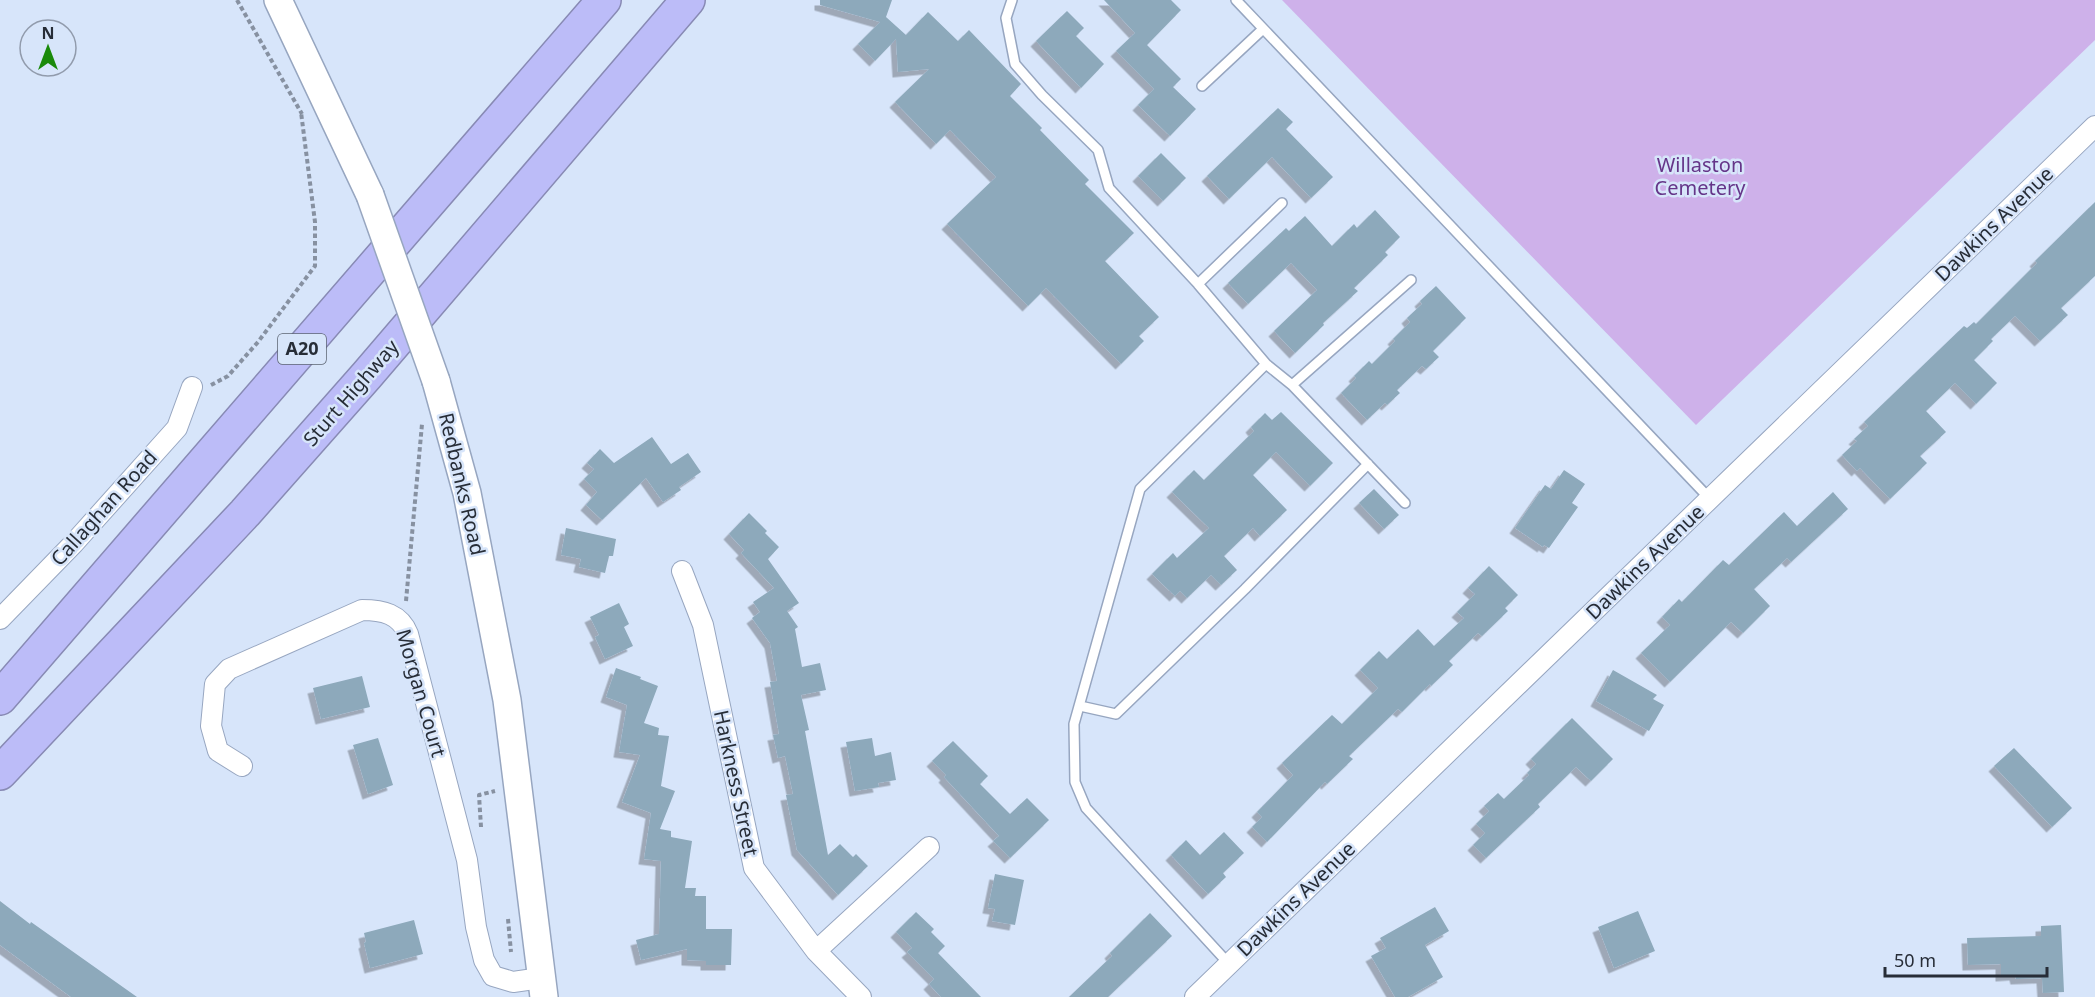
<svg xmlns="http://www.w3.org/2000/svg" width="2095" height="997" font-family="'Noto Sans',sans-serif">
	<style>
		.green { fill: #ceb1ea }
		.building { fill: #8da9bb; filter: url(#shadow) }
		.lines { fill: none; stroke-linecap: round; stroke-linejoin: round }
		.service-casing { stroke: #97a6c0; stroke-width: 12 }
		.minor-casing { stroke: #97a6c0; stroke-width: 22 }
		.secondary-casing { stroke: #97a6c0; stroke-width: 30 }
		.motorway-casing { stroke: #888ab4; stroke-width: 36 }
		.path { stroke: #8791a1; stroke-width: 4; stroke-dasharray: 4.5 3; stroke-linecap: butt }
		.service { stroke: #fff; stroke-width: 9 }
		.minor { stroke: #fff; stroke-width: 20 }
		.secondary { stroke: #fff; stroke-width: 27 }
		.motorway { stroke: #bcbcf8; stroke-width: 33 }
		.secondary-bridge-casing { stroke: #97a6c0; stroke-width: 30; stroke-linecap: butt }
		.secondary-bridge { stroke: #fff; stroke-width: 27 }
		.labels { text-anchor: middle; stroke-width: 5; stroke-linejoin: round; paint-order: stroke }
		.shield { fill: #d7e5fa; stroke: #5c6472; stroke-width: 1.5 }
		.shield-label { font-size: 18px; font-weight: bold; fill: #272d37 }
		.park-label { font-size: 20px; fill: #653589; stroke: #d7e5fa }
		.street-label { font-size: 20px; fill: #272d37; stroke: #d7e5fa }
	</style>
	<defs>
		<filter id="shadow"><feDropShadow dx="-5.5" dy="5.5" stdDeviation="0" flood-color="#0004"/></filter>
	</defs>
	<rect width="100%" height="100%" fill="#d7e5fa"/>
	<path class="green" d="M1282,0H2095V40L1696,425Z"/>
	<path class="building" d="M820,0H892L886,17L906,35L928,12L958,41L969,30L1021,84L1010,96L1042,128L1040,130L1089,180L1085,184L1134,233L1105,261L1159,317L1139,336L1144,341L1121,364L1046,288L1028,306L947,224L996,177L950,130L936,144L895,102L929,69L898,72L896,39L875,61L858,44L880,22L820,5Z
		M1104,0H1171L1181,10L1147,45L1181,79L1173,87L1196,109L1170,136L1138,105L1154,89L1116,51L1135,33Z
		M1067,11L1084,28L1076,36L1104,64L1081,88L1036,41Z
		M1278,108L1293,122L1286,129L1333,177L1311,198L1272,157L1229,199L1207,176Z
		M1161,153L1186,178L1163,201L1138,176Z
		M2095,202V276L2061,308L2068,315L2040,341L2015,316L1991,339L1993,341L1974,360L1997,383L1976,404L1955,383L1926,411L1946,432L1920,456L1927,463L1890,499L1860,468L1857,471L1842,455L1857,441L1854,439L1868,426L1864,422L1964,326L1967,328L1974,322L1976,324L2037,263L2035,261Z
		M1375,210L1400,237L1385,252L1388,255L1354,288L1358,291L1323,323L1324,325L1295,353L1274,331L1317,290L1291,263L1248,304L1228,283L1286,228L1289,231L1305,216L1332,246L1354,224L1357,228Z
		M1436,286L1466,318L1433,351L1439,357L1426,369L1422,366L1397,390L1400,393L1387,405L1385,403L1367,420L1341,393L1356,378L1354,376L1369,361L1372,364L1395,341L1393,339L1410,322L1407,318L1422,304L1420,301Z
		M1281,412L1333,463L1310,486L1276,452L1253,475L1287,510L1260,536L1253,528L1224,556L1237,570L1221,585L1211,575L1187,598L1180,591L1175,596L1152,574L1173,553L1177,558L1209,528L1172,492L1194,470L1204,480L1254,431L1251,427L1265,413L1272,420Z
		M652,437L671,464L688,453L701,472L679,487L681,490L663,502L646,478L602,520L586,505L597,492L584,479L594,469L587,463L600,449L614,463Z
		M1564,470L1585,484L1572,503L1578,507L1549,548L1544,545L1543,547L1515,528L1545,485L1551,489Z
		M1374,489L1399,515L1384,529L1359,503Z
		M1833,492L1848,509L1791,562L1787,558L1754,589L1770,606L1743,633L1731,622L1670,682L1641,653L1670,625L1662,617L1679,599L1682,602L1723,560L1729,565L1784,512L1797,526Z
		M749,513L767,531L765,533L779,547L768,559L799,603L787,611L798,627L795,629L802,667L820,663L826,690L801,695L809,730L805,731L828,855L840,844L853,857L856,854L868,866L838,895L797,850L786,795L793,794L785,756L778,758L773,735L779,734L770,682L777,681L770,643L752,618L760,612L753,602L774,588L741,553L744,550L729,534Z
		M566,528L616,539L613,556H609L605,573L579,567L581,559L561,555Z
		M1489,566L1518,595L1505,608L1508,611L1482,636L1478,633L1449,661L1453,665L1431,686L1430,684L1402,712L1398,709L1349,756L1353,759L1327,784L1325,782L1267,842L1252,827L1262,817L1257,812L1293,775L1282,763L1332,715L1342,724L1378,688L1360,670L1379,651L1387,659L1418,629L1434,646L1464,618L1457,612L1475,594L1468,588Z
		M619,603L629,624L624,627L633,646L605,659L595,637L599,635L590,617Z
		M616,668L641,677L640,679L658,686L644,723L659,728L658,735L669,736L661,786L675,791L660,829L671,831V837L692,841L685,888H696L695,896H706V929H732L731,965H706V961L687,960V949L641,960L636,940L659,934L661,861L644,859L651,813L622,802L640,755L619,752L627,705L606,697Z
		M1613,670L1657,695L1653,699L1664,705L1649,731L1596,701Z
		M362,676L370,707L321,719L313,688Z
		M1572,718L1613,759L1591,781L1576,767L1538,804L1540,807L1486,858L1473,845L1485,833L1476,824L1489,811L1484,806L1498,793L1504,799L1529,775L1527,773L1536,764L1531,759Z
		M378,738L393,785L368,794L353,745Z
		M872,738L875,756L891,752L896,780L878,783L879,787L855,791L846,742Z
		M953,741L988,776L980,784L1010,814L1027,798L1049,820L1010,858L993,841L999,836L944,777L946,775L932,761Z
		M2014,748L2072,808L2052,827L1994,766Z
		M1224,832L1244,853L1223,873L1226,877L1208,894L1171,855L1186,840L1200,855Z
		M995,874L1024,880L1015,925L992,921L995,909L988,908Z
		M0,901L30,924L31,922L137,997H71L0,945Z
		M1435,907L1449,931L1425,945L1443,977L1408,997H1395L1371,956L1386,948L1380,938Z
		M1638,911L1655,951L1614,968L1598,927Z
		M916,912L934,929L931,932L945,946L938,953L981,997H941L929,984L934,979L907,952L912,948L896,932Z
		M1150,913L1172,936L1108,997H1069L1112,956L1110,953Z
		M414,920L423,954L370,968L364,943L366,942L364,933Z
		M2061,925L2064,992L2043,993L2042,978L2016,979L2015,975L2001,976V964L1968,965L1967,938L2041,936V926Z"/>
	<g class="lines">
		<defs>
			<path id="service" d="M1012,0L1006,18L1015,64L1042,95L1098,150L1109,188L1198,284L1266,364L1292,385L1405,503
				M1236,0L1710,499
				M1202,86L1263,29
				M1198,284L1282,203
				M1292,385L1411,280
				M1080,706L1116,714L1245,589L1368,464
				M1229,964L1086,808L1075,782L1074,724L1140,489L1266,364"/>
			<path id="minor" d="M682,571L703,625L754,868L816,951L861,997
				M0,619L74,543L177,428L192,387
				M242,766L218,751L211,726L215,684L229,669L362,610C383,610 400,614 408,634L467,860L476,927L484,960L493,976L513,982L541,978
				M816,951L929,847
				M1195,997L2095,126"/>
			<path id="secondary" d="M278,0L370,195
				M436,381L467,493L507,700L544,997"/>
			<path id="motorway" d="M0,698L604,0
				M0,773L245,513L367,375L688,0"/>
		</defs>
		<use href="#service" class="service-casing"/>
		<use href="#minor" class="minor-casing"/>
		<use href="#secondary" class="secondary-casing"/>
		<use href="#motorway" class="motorway-casing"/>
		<path class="path" d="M237,0L302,114
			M211,385L228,376L258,342L315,266V222L301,112
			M406,601L422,424
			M481,827L479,795L495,791
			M508,919L511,952"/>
		<use href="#service" class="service"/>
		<use href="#minor" class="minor"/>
		<use href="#secondary" class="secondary"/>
		<use href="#motorway" class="motorway"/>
		<defs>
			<path id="secondary-bridge" d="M370,195L436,381"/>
		</defs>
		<use href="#secondary-bridge" class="secondary-bridge-casing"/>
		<use href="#secondary-bridge" class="secondary-bridge"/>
	</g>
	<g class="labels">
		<rect class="shield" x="278" y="334" width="48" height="30" rx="4.5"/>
		<g class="shield-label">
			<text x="302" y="355">A20</text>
		</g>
		<g class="park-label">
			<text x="1700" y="172">Willaston<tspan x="1700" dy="23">Cemetery</tspan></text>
		</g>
		<g class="street-label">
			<text transform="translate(1994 224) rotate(-44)" y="7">Dawkins Avenue</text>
			<text transform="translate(351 393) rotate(-49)" y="7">Sturt Highway</text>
			<text transform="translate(462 484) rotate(77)" y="7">Redbanks Road</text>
			<text transform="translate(104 508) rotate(-48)" y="7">Callaghan Road</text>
			<text transform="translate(1645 562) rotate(-44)" y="7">Dawkins Avenue</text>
			<text transform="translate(421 693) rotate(74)" y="7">Morgan Court</text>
			<text transform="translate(736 783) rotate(78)" y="7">Harkness Street</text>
			<text transform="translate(1296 899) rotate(-44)" y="7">Dawkins Avenue</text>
		</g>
	</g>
	<g transform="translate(48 48)"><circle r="28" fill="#d7e5fa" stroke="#919bac" stroke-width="1.5"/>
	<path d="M0-4.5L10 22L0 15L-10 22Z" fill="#1a8a0a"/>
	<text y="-9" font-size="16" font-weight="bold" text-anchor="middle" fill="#272d37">N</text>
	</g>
	<path d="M1885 967v9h162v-9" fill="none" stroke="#272d37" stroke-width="3"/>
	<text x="1894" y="967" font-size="18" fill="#272d37" stroke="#d7e5fa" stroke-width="4.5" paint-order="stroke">50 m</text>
</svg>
